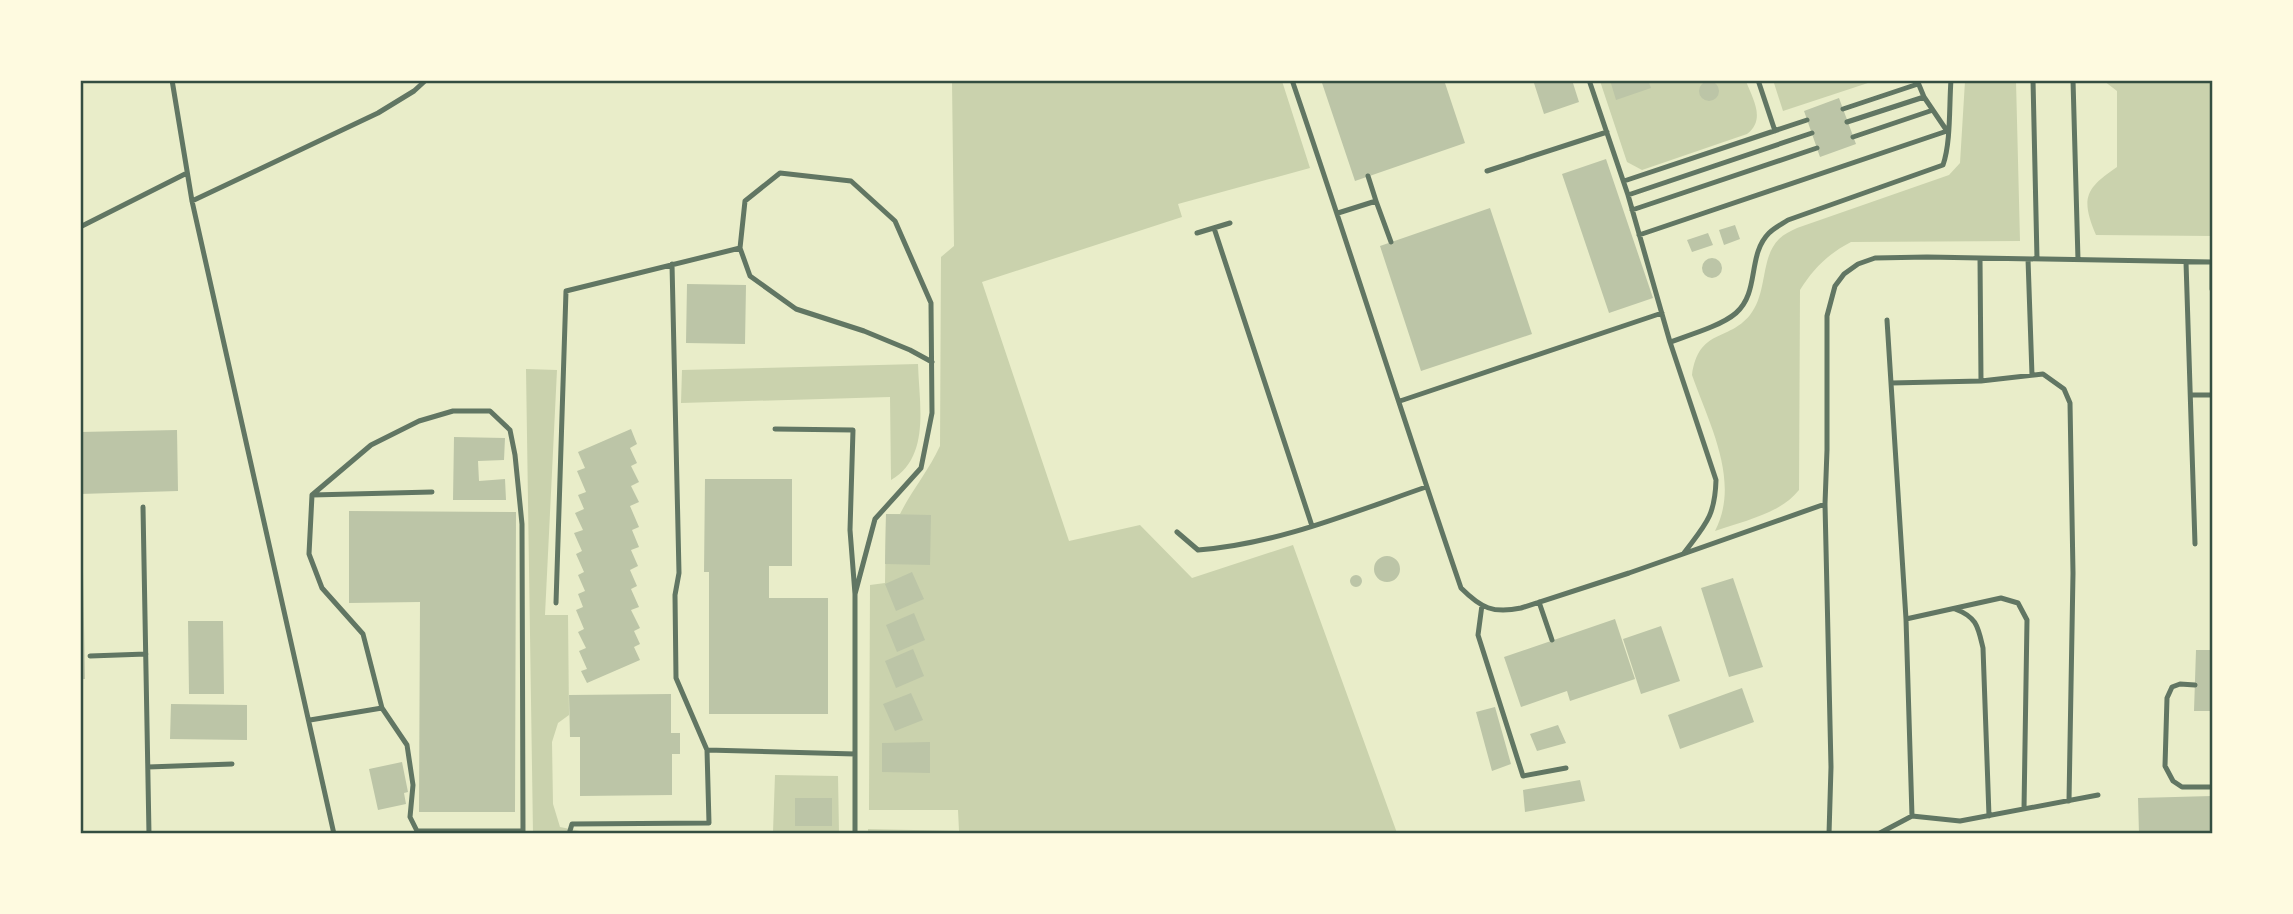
<svg xmlns="http://www.w3.org/2000/svg" width="2293" height="914" font-family="'Fira Sans Condensed',sans-serif">
	<style>
		.green { fill: #cad2ad }
		.building { fill: #bcc5a7 }
		.lines { fill: none; stroke-linecap: round; stroke-linejoin: round }
		.service { stroke: #617663; stroke-width: 5 }
		.neatline { fill: none; stroke: #344e41; stroke-width: 2.5 }
	</style>
	<rect width="100%" height="100%" fill="#e9edc9"/>
	<path class="green" d="M1773,80H1874V81L1783,111Z
		M952,81H1282L1310,168L1178,204L1182,217L982,282L1069,541L1140,525L1192,578L1293,545L1397,833L868,834V829L959,831L958,810H869L870,585L885,583L886,514H900C912,490 929,470 940,446L941,257L954,246Z
		M1600,81H1746C1753,100 1766,119 1747,134L1642,170L1627,162Z
		M1965,81H2016L2020,241L1851,242C1829,253 1813,269 1800,290L1799,490C1780,514 1743,521 1715,531C1741,481 1709,424 1692,375C1699,328 1728,342 1750,315C1768,292 1760,258 1779,239C1784,234 1791,231 1797,228L1949,175L1960,163Z
		M2104,81H2212V236L2096,235C2080,198 2086,188 2117,167V91Z
		M918,364C919,403 931,457 891,480L890,397L681,403L682,370Z
		M526,369L557,370L545,615H568L569,715L558,723L552,742L553,804L560,827L580,831L773,832L775,775L838,776L839,833H533Z"/>
	<path class="building" d="M1321,80H1444L1465,143L1355,181Z
		M1533,80H1572L1579,102L1544,114Z
		M1610,80H1648L1651,88L1616,100Z
		M1699 91a10 10 0 1 1 20 0a10 10 0 1 1-20 0Z
		M1839,98L1856,144L1820,157L1804,111Z
		M1606,159L1653,298L1609,313L1562,174Z
		M1490,208L1532,334L1421,371L1380,246Z
		M1735,225L1740,239L1724,245L1719,230Z
		M1708,233L1713,245L1692,252L1687,240Z
		M1702 268a10 10 0 1 1 20 0a10 10 0 1 1-20 0Z
		M687,284L746,285L745,344L686,343Z
		M631,429L637,444L630,448L637,463L631,466L639,482L631,486L639,502L630,506L639,527L632,530L639,547L631,550L638,566L630,570L637,586L631,589L639,607L631,610L640,628L634,631L640,644L634,647L640,660L587,683L581,671L587,669L579,651L586,648L578,632L584,629L576,610L583,607L578,594L585,591L578,575L584,572L576,554L582,551L574,533L583,530L575,513L584,509L578,495L586,492L577,471L585,468L578,452Z
		M177,430L178,491L80,494V432Z
		M454,437L505,438L504,460L478,461L479,481L505,479L506,500H453Z
		M705,479H792V566H769V598H828V714H709V572H704Z
		M349,511L516,512L515,812H419L420,602L349,603Z
		M886,514L931,515L930,565L885,564Z
		M1374 569a13 13 0 1 1 26 0a13 13 0 1 1-26 0Z
		M80,571H83L85,679H80Z
		M912,572L924,599L896,611L885,584Z
		M1350 581a6 6 0 1 1 12 0a6 6 0 1 1-12 0Z
		M1733,578L1763,667L1729,677L1701,588Z
		M914,613L925,640L897,652L886,625Z
		M1615,619L1635,679L1570,701L1567,691L1521,707L1504,657Z
		M188,621H223L224,694H189Z
		M1661,626L1680,681L1641,694L1623,639Z
		M913,649L924,676L896,688L885,661Z
		M2196,650H2212V711H2194Z
		M1742,688L1754,722L1680,749L1668,715Z
		M911,693L923,720L895,731L883,704Z
		M671,694V733H680V754H672V795L580,796V737H570L569,695Z
		M171,704L247,705V740L170,739Z
		M1495,707L1511,764L1492,771L1476,712Z
		M1558,725L1566,743L1537,751L1530,734Z
		M930,742V773L882,772V743Z
		M402,762L408,792L404,793L406,804L378,810L369,769Z
		M1580,780L1585,801L1525,812L1523,790Z
		M2212,796V833L2139,834L2138,798Z
		M795,798H832V826H795Z"/>
	<g class="lines">
		<path class="service" d="M172,80L192,201L334,834
			M1292,80C1350,249 1403,419 1461,588C1481,608 1493,614 1521,608L1629,573L1825,504
			M1589,80L1628,195L1670,342L1716,480C1715,517 1705,525 1684,553
			M1758,80L1775,131
			M2033,80L2037,259
			M2073,80L2078,260
			M1843,109L1918,84
			M1847,122L1924,97
			M1853,137L1933,110
			M1487,171L1607,132
			M1624,181L1807,120
			M1628,195L1812,133
			M192,201L378,113L414,91L426,80
			M1376,201L1391,242
			M1632,210L1817,148
			M1338,213L1376,201L1368,176
			M80,227L187,173
			M1214,228L1312,526
			M1197,233L1230,223
			M1639,235L1947,131L1924,97L1917,80
			M1980,258L1981,381
			M2028,259L2032,375
			M2186,262L2195,544
			M2212,262V289
			M672,264L679,573L675,595L676,678L707,750L855,754
			M1887,320L1891,383L1981,381L2043,374L2064,389L2070,403L2073,573L2069,801
			M1670,342C1689,335 1721,326 1736,313C1760,292 1747,255 1769,233C1774,228 1782,224 1788,220L1943,165C1951,142 1949,106 1951,80
			M2191,395H2212
			M1400,401L1662,313
			M453,411H490L510,430L515,455L522,524L523,831H417L410,817L413,785L407,745L382,708L363,634L322,588L309,554L312,495L371,445L419,421Z
			M775,429L853,430L850,530L855,594V834
			M312,495L432,492
			M143,507L149,834
			M1177,532L1198,550C1277,544 1351,513 1426,487
			M855,594L875,519L921,468L932,413L931,303L895,221L851,181L780,173L745,201L740,248L750,276L796,309L864,331L910,350L932,362
			M1539,602L1552,640
			M556,603L566,291L740,248
			M1482,605L1478,635L1523,776L1566,768
			M1955,609C1977,617 1978,627 1983,648L1989,816
			M1906,619L2001,598L2018,603L2027,620L2024,809
			M90,656L146,654
			M2195,685L2180,684L2172,687L2167,698L2165,766L2173,781L2182,787H2212
			M310,720L382,708
			M148,767L232,764
			M1912,816L1960,821L2098,795
			M569,834L572,824L709,823L707,750
			M1829,834L1831,767L1825,504L1827,450V316L1835,286L1844,274L1858,264L1875,258L1927,257L2212,262
			M1878,834L1912,816L1906,619L1891,383"/>
	</g>
	<rect width="2293" height="914" fill="none" stroke="#fefae0" stroke-width="164"/>
	<rect x="82" y="82" width="2129" height="750" class="neatline"/>
</svg>
